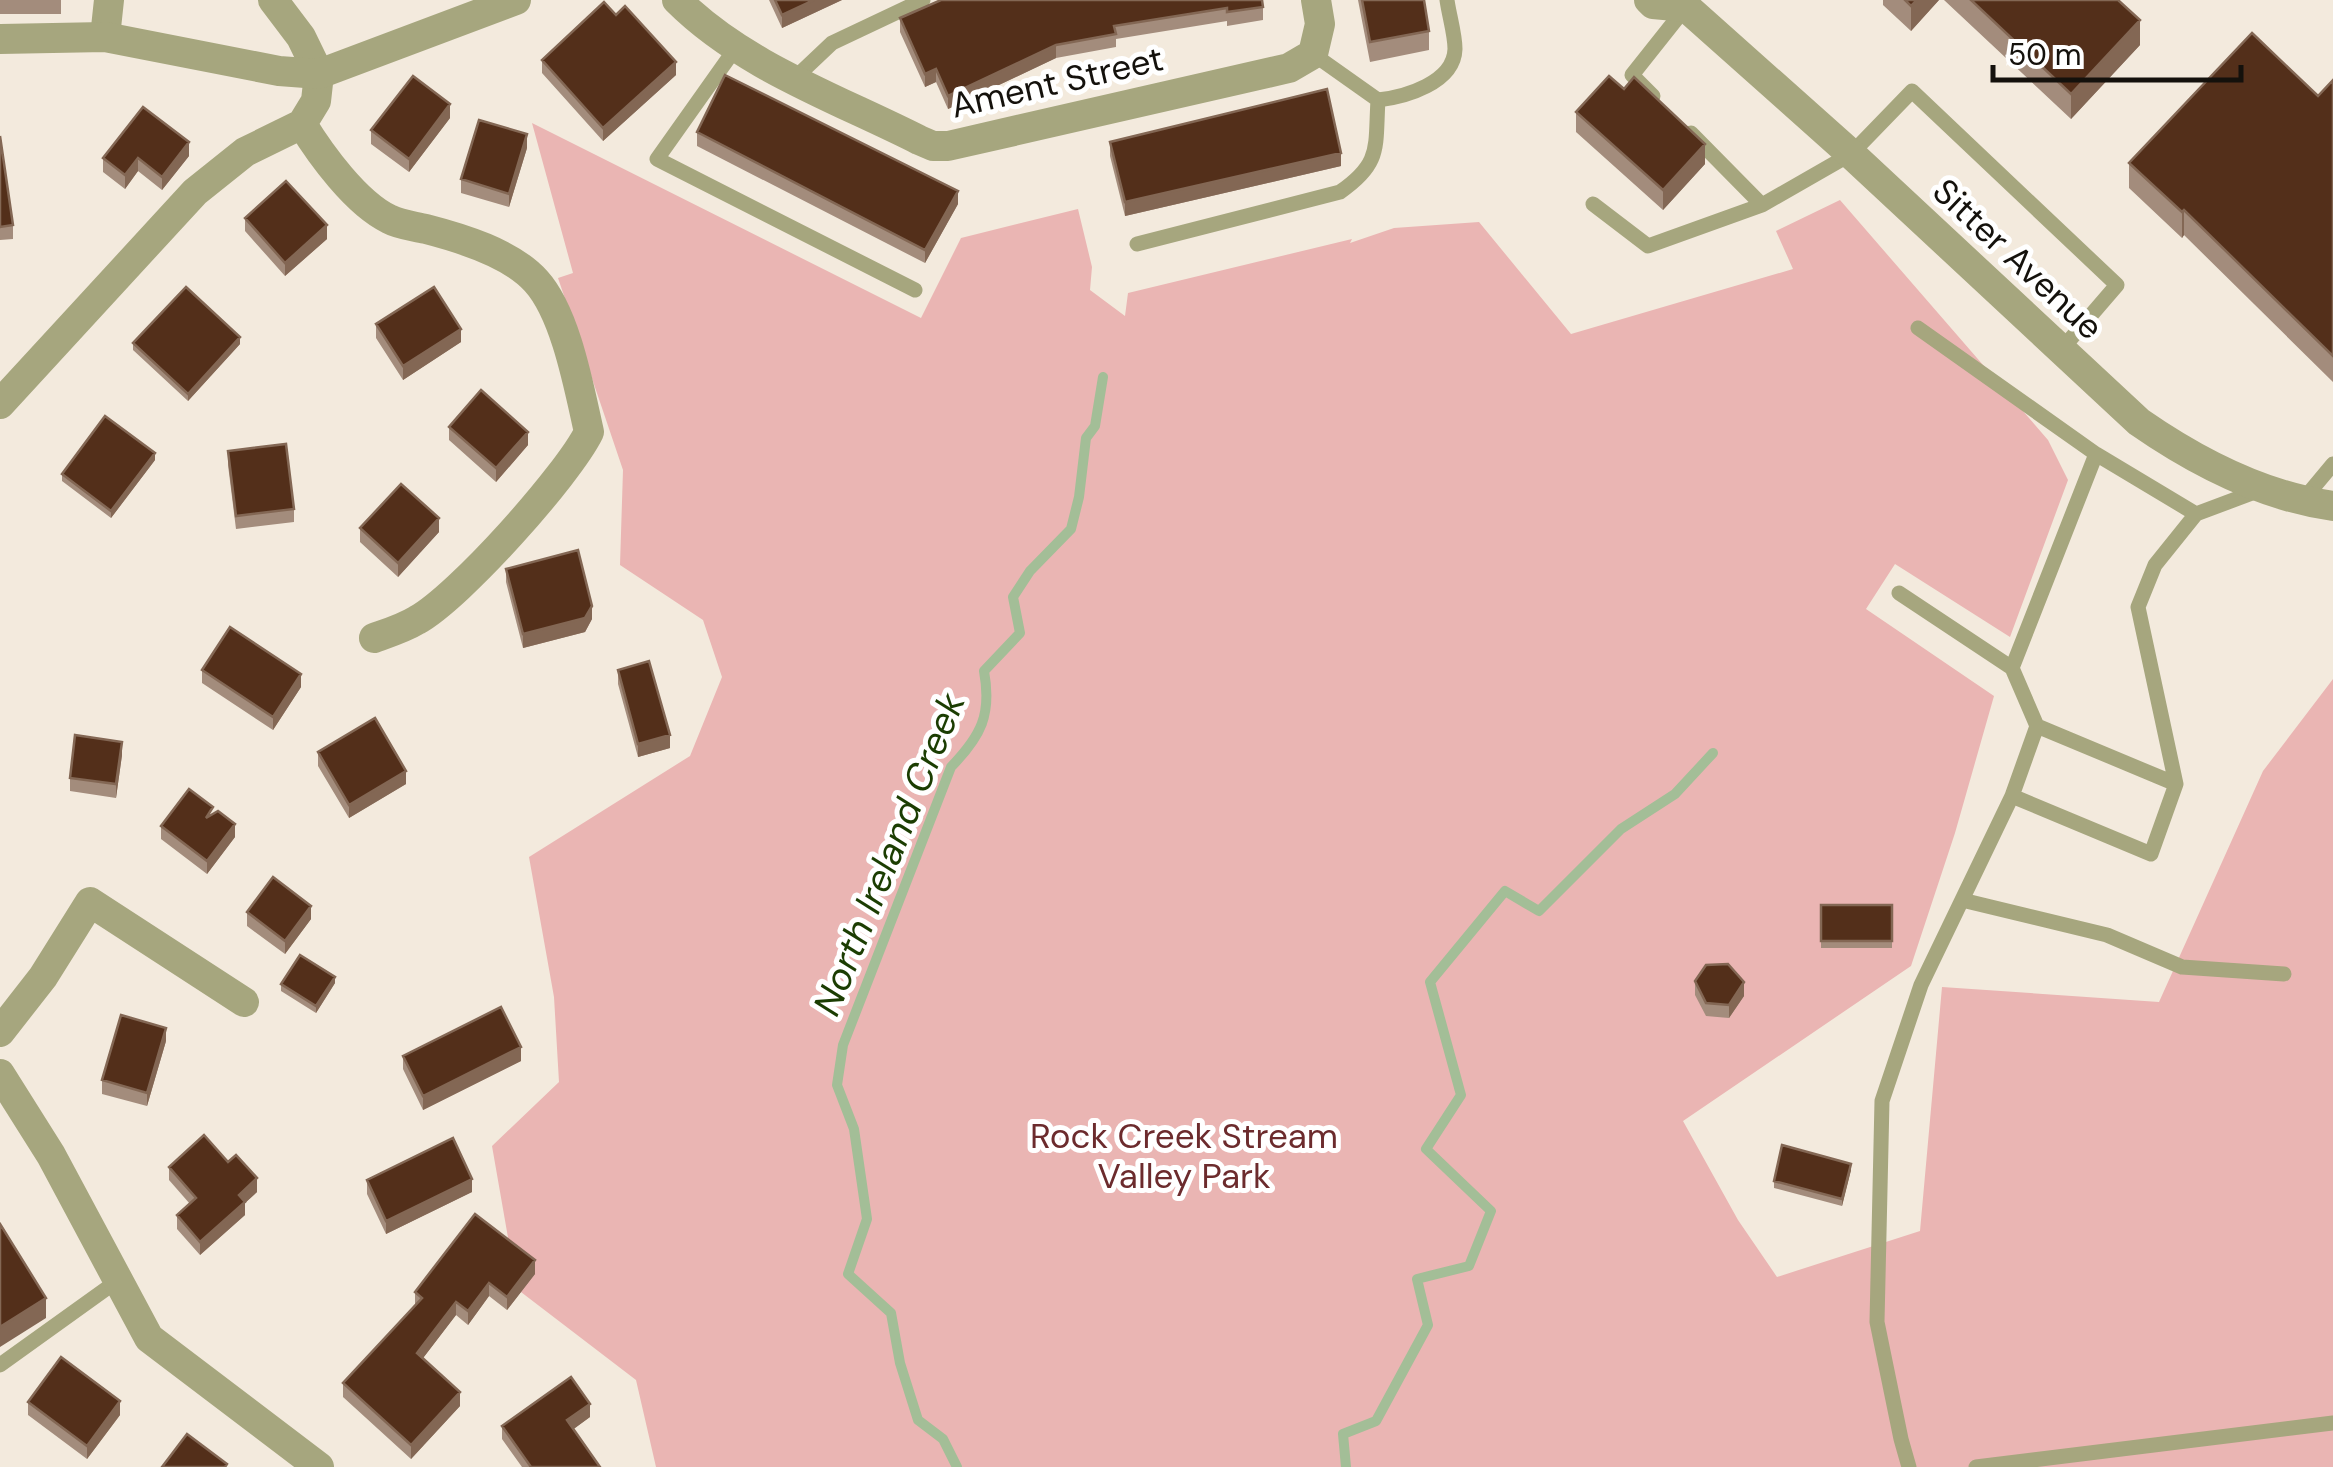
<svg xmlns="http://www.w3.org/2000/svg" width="2333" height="1467" font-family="'DM Sans',sans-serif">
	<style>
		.green { fill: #eab5b3 }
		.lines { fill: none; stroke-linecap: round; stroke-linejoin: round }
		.stream { stroke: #a3be97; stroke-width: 10 }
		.service { stroke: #a6a67e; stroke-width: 15 }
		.minor { stroke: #a6a67e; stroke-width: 30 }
		.tertiary { stroke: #a6a67e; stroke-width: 30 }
		.wall { fill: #a38c7c }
		.shaded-wall { fill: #836754 }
		.building { fill: #532f1a; stroke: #836754; stroke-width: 2.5 }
		.labels { text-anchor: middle; stroke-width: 10; stroke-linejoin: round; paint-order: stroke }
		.street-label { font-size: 35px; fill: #14110c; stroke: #fff }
		.park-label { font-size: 35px; fill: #6c2b2d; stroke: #fff }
		.water-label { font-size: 38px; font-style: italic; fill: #1b3d02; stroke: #fff }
	</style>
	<rect width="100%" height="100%" fill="#f3eadd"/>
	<path class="green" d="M532,123L921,318L961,238L1078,209L1092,267L1090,290L1125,316L1128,293L1352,239L1350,243L1394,228L1479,222L1571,334L1793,269L1776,231L1840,200L2048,440L2068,480L2010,637L1895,564L1866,609L1994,696L1955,833L1911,966L1683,1121L1738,1220L1777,1277L1920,1231L1942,987L2159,1002L2263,771L2333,679V1467H656L636,1380L517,1289L492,1146L559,1082L554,997L529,857L690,756L722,677L703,620L620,565L623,470L558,278L573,273Z"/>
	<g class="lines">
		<path class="stream" d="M957,1467L943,1439L918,1420L900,1363L891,1313L848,1274L867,1219L854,1129L837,1085L843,1045L951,767C981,736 992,715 984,671L1020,633L1013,597L1030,571L1071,529L1079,497L1086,438L1095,426L1103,377
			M1346,1467L1343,1434L1376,1421L1428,1325L1417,1279L1469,1266L1491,1211L1426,1149L1461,1095L1430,982L1505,891L1539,911L1621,829L1675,794L1713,753"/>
		<path class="service" d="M735,49L657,159L915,290
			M795,78L832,43L923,0
			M1653,96L1632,75L1686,7
			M1378,100C1405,97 1454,83 1455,49C1455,34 1449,15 1447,0
			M1691,133L1762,205
			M1593,204L1648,246L1762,205L1851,154L1912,91L2117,285L2061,350
			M1137,244L1340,192C1382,163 1375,147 1378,100L1313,54
			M1918,328L2096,454L2196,514L2260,490
			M2303,500L2333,464
			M1899,593L2012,668L2096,454
			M2176,784L2138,607L2155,565L2196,514
			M2012,796L2037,726
			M1962,900L2107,935L2182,967L2284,974
			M0,1365L117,1281
			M1909,1467L1901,1439L1877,1322L1882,1101L1921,985L2012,796L2151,854L2176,784L2037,726L2012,668
			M1976,1467L2333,1423"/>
		<path class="minor" d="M677,0C743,66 836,98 919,140L933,146H948L1289,68L1313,54L1320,24L1316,0
			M1649,0L1653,4L1686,7L1851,154L2139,422C2198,463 2262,496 2333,506
			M105,37L109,0
			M302,124C321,155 356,203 389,219C400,225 414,226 426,229C461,238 511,253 536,281C566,314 579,388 589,432C568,475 459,597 417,620C404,628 388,633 374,638
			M0,404L195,192L245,152L302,124L316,101L319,74L301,37L273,0
			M0,1032L43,977L90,902L244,1002
			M0,1074L51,1155L149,1338L319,1467"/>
		<path class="tertiary" d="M0,39L105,37L279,71L319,74L516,0"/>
	</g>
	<path class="wall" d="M0,0H61V14H0Z
		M769,0H842L782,28Z
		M1358,0H1424L1429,31V50L1370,62Z
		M1883,0H1939L1911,31L1883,5Z
		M1944,0H2118L2140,45L2071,119Z
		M1263,7V20L1227,26V21L1116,39V47L1056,58L948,109L936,82L925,87L900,32V18Z
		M542,60L676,75L603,141L542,73Z
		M2333,80V382L2184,235L2182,238L2129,188V163L2318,96Z
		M1576,112L1705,164L1663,210L1576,132Z
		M450,118L409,172L371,144V130Z
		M697,132L958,204L925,263L697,146Z
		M0,136L13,225V239L0,240Z
		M1110,142L1341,166L1125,216L1110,156Z
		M527,148L509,207L461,193V179Z
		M189,156L162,190L138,171L125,189L103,172V158Z
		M245,218L327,239L285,276L245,231Z
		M376,324L461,342L403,380L376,338Z
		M133,343L240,344L188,401L133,350Z
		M449,427L528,445L496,482L449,440Z
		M228,451L294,509V522L236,529L228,465Z
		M155,460L111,518L62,481V474Z
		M360,528L439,532L398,577L360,542Z
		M506,569L592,619L585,632L523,648L506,582Z
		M202,670L301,687L273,730L202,683Z
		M618,670L670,748L638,757L618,684Z
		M318,752L406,784L349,818L318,766Z
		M122,755L116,798L70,791V778Z
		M213,814L235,837L207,874L161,839V826Z
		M1821,905H1892V948H1821Z
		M247,912L311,919L285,954L247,926Z
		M1695,981L1744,996L1729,1018L1706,1016L1695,995Z
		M335,983L316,1013L281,991V984Z
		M166,1041L147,1106L102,1094V1080Z
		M403,1056L521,1061L423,1110L403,1069Z
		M169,1167L257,1192L245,1203V1215L200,1255L177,1229V1215L190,1204L169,1180Z
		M1851,1170L1842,1206L1774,1188V1181Z
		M367,1180L472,1192L386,1234L367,1194Z
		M535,1274L507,1310L489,1296L468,1325L456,1315L423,1358L460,1406L411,1459L343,1397V1383L415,1305V1292Z
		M28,1402L120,1415L87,1459L28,1415Z
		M590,1417L573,1429L600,1467H522L502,1439V1426Z"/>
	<path class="shaded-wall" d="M814,0H842L782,28V15Z
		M1917,0H1939L1911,31V6Z
		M2140,20V45L2071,119V94Z
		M1056,45V58L948,109V96Z
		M676,62V75L603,141V128Z
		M936,69V82L925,87V74Z
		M450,104V118L409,172V159Z
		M527,134V148L509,207V194Z
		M189,142V156L162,190V177Z
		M1705,144V164L1663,210V190Z
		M1341,153V166L1125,216V202Z
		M138,158V171L125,189V175Z
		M958,191V204L925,263V250Z
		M2184,210V235L2182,238V212Z
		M327,225V239L285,276V263Z
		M461,329V342L403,380V366Z
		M240,337V344L188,401V394Z
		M528,432V445L496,482V468Z
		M155,453V460L111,518V511Z
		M439,518V532L398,577V563Z
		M592,606V619L585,632L523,648V634Z
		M301,674V687L273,730V717Z
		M670,735V748L638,757V744Z
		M122,742V755L116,798V784Z
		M406,771V784L349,818V805Z
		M235,824V837L207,874V861Z
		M311,906V919L285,954V941Z
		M335,977V983L316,1013V1006Z
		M1744,982V996L1729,1018V1005Z
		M166,1028V1041L147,1106V1093Z
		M521,1047V1061L423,1110V1096Z
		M1851,1164V1170L1842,1206V1199Z
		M257,1178V1192L245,1203V1215L200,1255V1242L239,1195Z
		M472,1179V1192L386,1234V1221Z
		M535,1260V1274L507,1310V1297Z
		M489,1283V1296L468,1325V1311Z
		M46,1298V1318L0,1347V1327Z
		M456,1302V1315L417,1366V1353Z
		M460,1392V1406L411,1459V1445Z
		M120,1401V1415L87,1459V1446Z
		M590,1404V1417L567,1434V1420Z"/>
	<path class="building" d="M775,0H814L782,15Z
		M941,0H1262L1263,7L1227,12V8L1114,26L1116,34L1056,45L948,96L936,69L925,74L900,18Z
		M1362,0H1424L1429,31L1370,42Z
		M1905,0H1917L1911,6Z
		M1971,0H2118L2140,20L2071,94Z
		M604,2L616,15L625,6L676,62L603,128L542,60Z
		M2252,33L2318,96L2333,80V356L2184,210L2182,212L2129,163Z
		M725,75L958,191L925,250L697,132Z
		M413,76L450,104L409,159L371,130Z
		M1609,76L1624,89L1634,77L1705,144L1663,190L1576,112Z
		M1327,89L1341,153L1125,202L1110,142Z
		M143,107L189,142L162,177L138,158L125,175L103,158Z
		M479,120L527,134L509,194L461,179Z
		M0,136L13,225L0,227Z
		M286,181L327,225L285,263L245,218Z
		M186,287L240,337L188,394L133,343Z
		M434,287L461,329L403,366L376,324Z
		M481,390L528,432L496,468L449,427Z
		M105,416L155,453L111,511L62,474Z
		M286,444L294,509L236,516L228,451Z
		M401,484L439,518L398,563L360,528Z
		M578,550L592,606L585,618L523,634L506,569Z
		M230,627L301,674L273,717L202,670Z
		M649,661L670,735L638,744L618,670Z
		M375,718L406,771L349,805L318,752Z
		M75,735L122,742L116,784L70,778Z
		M189,789L213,807L206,818L218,811L235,824L207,861L161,826Z
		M273,877L311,906L285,941L247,912Z
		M1821,905H1892V941H1821Z
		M300,955L335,977L316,1006L281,984Z
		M1728,964L1744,982L1729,1005L1706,1003L1695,981L1706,965Z
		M501,1007L521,1047L423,1096L403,1056Z
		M121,1015L166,1028L147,1093L102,1080Z
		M204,1135L228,1162L236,1155L257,1178L239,1195L245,1202L200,1242L177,1215L196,1198L169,1167Z
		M453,1138L472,1179L386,1221L367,1180Z
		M1782,1145L1851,1164L1842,1199L1774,1181Z
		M475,1214L535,1260L507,1297L489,1283L468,1311L456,1302L417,1353L460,1392L411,1445L343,1383L422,1298L415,1292Z
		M0,1224L46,1298L0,1327Z
		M61,1357L120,1401L87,1446L28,1402Z
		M571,1377L590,1404L567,1420L600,1467H531L502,1426Z
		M187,1434L227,1464L225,1467H162Z"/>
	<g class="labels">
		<g class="street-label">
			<text transform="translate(1057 82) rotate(-13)" y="12">Ament Street</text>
			<text transform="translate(2018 259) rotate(43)" y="12">Sitter Avenue</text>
		</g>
		<g class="park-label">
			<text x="1184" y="1148">Rock Creek Stream<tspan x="1184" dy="40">Valley Park</tspan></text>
		</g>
		<g class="water-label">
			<text transform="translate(889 854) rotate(-68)" y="13">North Ireland Creek</text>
		</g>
	</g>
	<path d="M1993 65v15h248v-15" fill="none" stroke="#14110c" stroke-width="5"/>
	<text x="2008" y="65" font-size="30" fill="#14110c" stroke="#ffffff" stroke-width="8" paint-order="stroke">50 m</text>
</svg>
